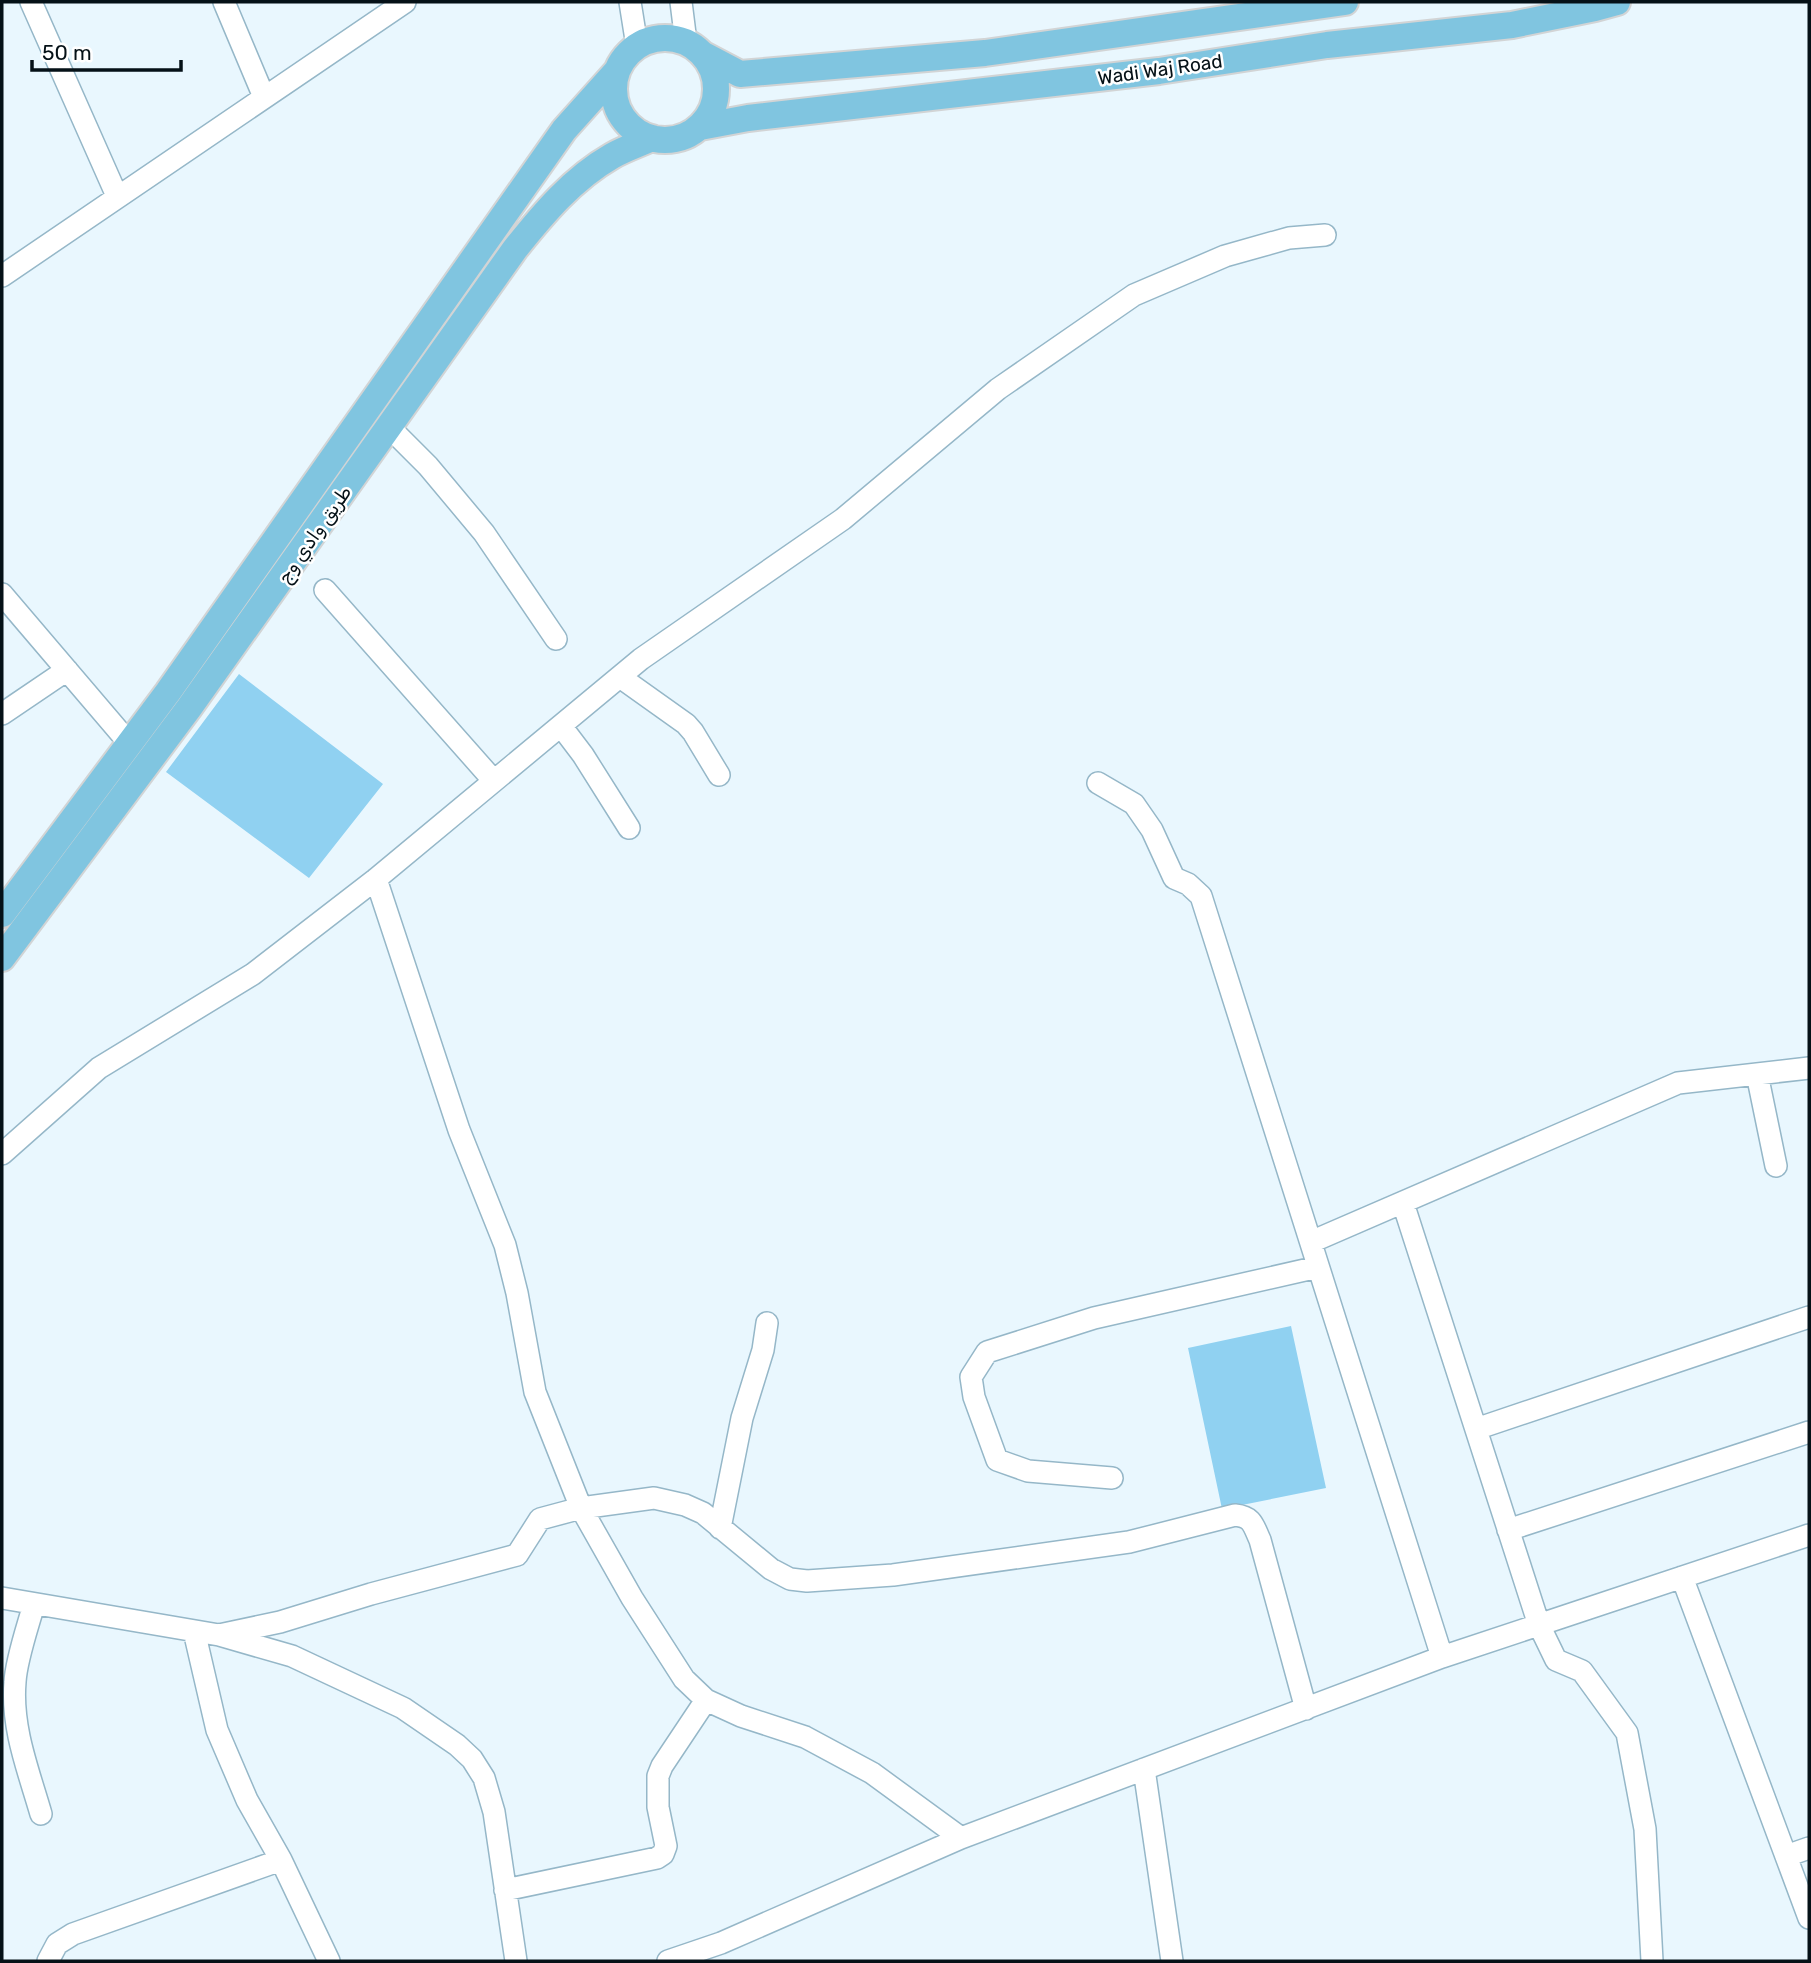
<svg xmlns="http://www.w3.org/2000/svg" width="1811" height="1963" font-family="Rubik,Vazirmatn,sans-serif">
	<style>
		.green { fill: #90d1f1 }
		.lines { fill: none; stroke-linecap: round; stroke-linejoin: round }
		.minor-casing { stroke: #95b7c8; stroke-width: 24 }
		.major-casing { stroke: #d2d4d5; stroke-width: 30 }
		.minor { stroke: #fff; stroke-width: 21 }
		.major { stroke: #80c5e0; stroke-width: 26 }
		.labels { text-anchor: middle; stroke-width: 5; stroke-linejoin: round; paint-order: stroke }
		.street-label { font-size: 19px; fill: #051117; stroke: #fff }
	</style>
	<rect width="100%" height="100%" fill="#e9f7fe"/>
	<path class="green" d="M239,674L383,784L309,878L166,772Z
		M1291,1326L1326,1488L1222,1509L1188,1348Z"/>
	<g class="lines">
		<defs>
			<path id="minor" d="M31,2L117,196
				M224,2L264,97
				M630,2L637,46
				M681,2L686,42
				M2,276L405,2
				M389,427L428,466L484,533L556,639
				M325,590L494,781
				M2,594L129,743
				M620,677L686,724L693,732L719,775
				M2,714L67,670
				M561,726L583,755L629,828
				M1098,783L1134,804L1152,830L1174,878L1188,884L1201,896L1442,1657
				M376,879L459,1130L505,1245L517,1293L535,1392L581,1508L632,1598L684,1679L706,1700L741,1716L805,1737L872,1773L961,1838
				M1757,1074L1776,1166
				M2,1154L99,1068L253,974L376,879L641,659L843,519L998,389L1134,295L1225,256L1289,238L1325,235
				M1403,1203L1539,1625L1556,1660L1582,1671L1627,1733L1645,1829L1652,1961
				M1311,1242L1678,1083L1809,1068
				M1476,1429L1809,1317
				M1112,1478L1028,1471L997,1460L974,1397L971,1377L987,1352L1094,1318L1318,1267
				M720,1528L742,1418L763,1350L767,1323
				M1508,1530L1809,1432
				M1682,1577L1809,1918
				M2,1598L219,1635L292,1656L403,1708L457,1745L472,1759L484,1778L494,1812L516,1961
				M34,1604C28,1626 16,1660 15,1682C11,1728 29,1772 41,1814
				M194,1631L217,1730L247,1800L281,1860L329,1961
				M219,1635L280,1622L371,1594L517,1555L540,1519L581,1508L654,1498L685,1505L703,1513L771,1569L790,1579L807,1581L893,1575L1129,1542L1235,1515C1253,1517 1253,1525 1260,1540L1306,1709
				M1144,1769L1172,1961
				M1786,1856L1809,1848
				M505,1890L657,1858L663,1854L666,1846L658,1807V1776L662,1766L706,1700
				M48,1961L57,1944L73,1934L281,1860
				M668,1961L721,1943L961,1838L1442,1657L1809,1535"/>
			<path id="major" d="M614 89a51 51 0 1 1 102 0a51 51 0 1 1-102 0Z
				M702,54L740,74L985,53L1345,2
				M700,127L748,118L1159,71L1327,45L1512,25L1595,8L1617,2
				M2,914L168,692L564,130L616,72
				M2,958L189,708L515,249C543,214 572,179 612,156C624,149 639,144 652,138"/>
		</defs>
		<use href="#minor" class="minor-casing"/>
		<use href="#major" class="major-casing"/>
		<use href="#minor" class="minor"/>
		<use href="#major" class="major"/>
	</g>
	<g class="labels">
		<g class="street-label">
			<text transform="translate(1160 69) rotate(-8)" y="7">Wadi Waj Road</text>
			<text transform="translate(314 534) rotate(-55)" y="7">طريق وادي وج</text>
		</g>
	</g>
	<rect width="1811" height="1963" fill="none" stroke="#051117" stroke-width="7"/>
	<path d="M32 60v10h149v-10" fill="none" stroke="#051117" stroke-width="3.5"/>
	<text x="42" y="60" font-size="21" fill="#051117" stroke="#ffffff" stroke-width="5" paint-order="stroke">50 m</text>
</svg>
